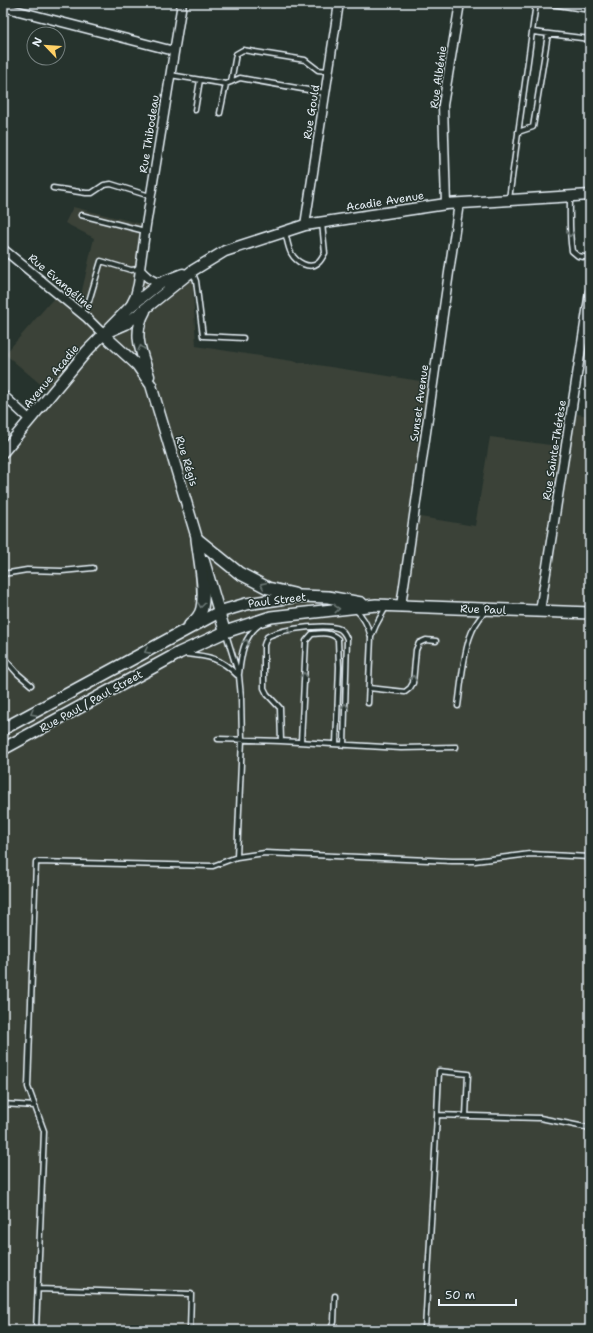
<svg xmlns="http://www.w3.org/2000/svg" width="593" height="1333" font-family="'Shantell Sans',sans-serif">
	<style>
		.built { fill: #3a4238 }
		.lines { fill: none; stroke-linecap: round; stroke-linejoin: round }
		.service-casing { stroke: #e8f1f8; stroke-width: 7 }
		.minor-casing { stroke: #e8f1f8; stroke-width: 11 }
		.tertiary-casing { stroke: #e8f1f8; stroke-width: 13 }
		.secondary-casing { stroke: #e8f1f8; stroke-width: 14 }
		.service { stroke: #26332d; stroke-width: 4 }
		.minor { stroke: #26332d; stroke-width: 8 }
		.tertiary { stroke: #26332d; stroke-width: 10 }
		.secondary { stroke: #26332d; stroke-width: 11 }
		.oneway { stroke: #6a7674 }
		.labels { text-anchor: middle; stroke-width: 3; stroke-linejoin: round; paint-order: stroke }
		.street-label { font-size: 11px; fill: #e8f1f8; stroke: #26332d }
	</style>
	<rect width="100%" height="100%" fill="#26332d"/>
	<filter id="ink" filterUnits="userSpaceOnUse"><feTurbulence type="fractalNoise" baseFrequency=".025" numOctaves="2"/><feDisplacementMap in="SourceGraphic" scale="8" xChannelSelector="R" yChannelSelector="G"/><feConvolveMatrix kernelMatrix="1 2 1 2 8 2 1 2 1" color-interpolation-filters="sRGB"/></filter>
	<g filter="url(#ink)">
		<path class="built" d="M73,207L146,225L139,269L153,282L192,271L196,346L433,383L414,516L475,526L490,437L566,447L571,413L590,416V1330H3V452L52,394L5,354L60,291L74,303L81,295L94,238L65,223Z"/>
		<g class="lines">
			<defs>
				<path id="service" d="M545,3L590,10
					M533,32L590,39
					M170,75L226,84L240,78L325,93
					M231,82L236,54L243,50L305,60L318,70L328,71
					M195,110L200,80
					M220,113L226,84
					M518,132L533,127L548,34
					M53,188L86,193H92L104,185L111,184L150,196
					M570,196C570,214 569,233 572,251L578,256L590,258
					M509,199L536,3
					M81,215L145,231
					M285,232C287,239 288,247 291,253C296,262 309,270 318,263C321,261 323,256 325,253L322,223
					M192,271L196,281L203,336L243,338
					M80,312L89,301L101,261L131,270L139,269
					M3,574L27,570L62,571L93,568
					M355,609C364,617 368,625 371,637
					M226,634L239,676L241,697L242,739L237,857
					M186,654C208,656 221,658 237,675
					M3,657L17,673L31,685
					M239,674C241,656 243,637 259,625
					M369,688L405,692L410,688L413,683L416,650L419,643L426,640L436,641
					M368,703L371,637L376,625L386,607
					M458,706C461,686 463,653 471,634C474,625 480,618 486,610
					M218,739L281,741L401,748L456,747
					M281,741L280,708L267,694L264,688V645L267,637C279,629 323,624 337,628C342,629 345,634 347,639L344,745
					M301,742L306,641L312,634C322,633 331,632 338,639L339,667L336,744
					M3,1104L35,1106
					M437,1115L439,1071L468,1074L466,1116
					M38,1289L191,1294L190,1330
					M36,1330L44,1131L28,1087L36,862L213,866L237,857L265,853L452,861H475L530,854L590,857
					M330,1330L334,1322L335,1296
					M425,1330L437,1115L540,1118L590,1128"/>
				<path id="minor" d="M3,7L174,51
					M446,204L443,105L460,3
					M305,225L339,3
					M3,249L87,318L103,334
					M139,269C146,276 150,281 160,283
					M130,306L135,296L138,284L146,225L182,3
					M3,395L30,420
					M401,606L459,203
					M540,611L590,292"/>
				<path id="tertiary" d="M145,311C132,334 141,351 149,376
					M103,334L126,324L192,271L225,251L305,225L446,204L590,195
					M103,334L137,365L151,385L199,545
					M3,452L87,351L130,307L160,283L183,274
					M204,561L225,632"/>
				<path id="secondary" d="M197,539L239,573L268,588L294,594
					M190,625C195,621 201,614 202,608C206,589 199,558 197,539
					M3,729L219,612L246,604L300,596L328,597L361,603
					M3,749L179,653L225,632L271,617L376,605L590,613"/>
			</defs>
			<use href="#service" class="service-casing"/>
			<use href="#minor" class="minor-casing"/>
			<use href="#tertiary" class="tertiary-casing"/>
			<use href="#secondary" class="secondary-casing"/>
			<use href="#service" class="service"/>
			<use href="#minor" class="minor"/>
			<use href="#tertiary" class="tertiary"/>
			<use href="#secondary" class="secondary"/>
		</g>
		<defs><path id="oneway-chevron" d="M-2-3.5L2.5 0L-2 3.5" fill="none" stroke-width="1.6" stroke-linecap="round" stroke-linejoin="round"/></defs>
		<g class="oneway">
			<use href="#oneway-chevron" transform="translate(570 234) rotate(93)"/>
			<use href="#oneway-chevron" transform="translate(141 348) rotate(-102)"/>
			<use href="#oneway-chevron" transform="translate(263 585) rotate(-154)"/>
			<use href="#oneway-chevron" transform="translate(201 605) rotate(98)"/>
			<use href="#oneway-chevron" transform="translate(337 609) rotate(-5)"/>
			<use href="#oneway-chevron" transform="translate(290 630) rotate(170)"/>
			<use href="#oneway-chevron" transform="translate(246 642) rotate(-64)"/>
			<use href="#oneway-chevron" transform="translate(147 651) rotate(152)"/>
			<use href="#oneway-chevron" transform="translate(304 675) rotate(-87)"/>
			<use href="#oneway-chevron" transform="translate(413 678) rotate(-80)"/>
			<use href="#oneway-chevron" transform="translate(345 706) rotate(-88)"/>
			<use href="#oneway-chevron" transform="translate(33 713) rotate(151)"/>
		</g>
	</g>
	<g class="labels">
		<g class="street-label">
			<text transform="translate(438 77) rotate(-82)" y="4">Rue Albénie</text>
			<text transform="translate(311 112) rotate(-81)" y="4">Rue Gould</text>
			<text transform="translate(149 134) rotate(-81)" y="4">Rue Thibodeau</text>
			<text transform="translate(385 201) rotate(-9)" y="4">Acadie Avenue</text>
			<text transform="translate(61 282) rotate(40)" y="4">Rue Evangéline</text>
			<text transform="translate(51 376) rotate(-50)" y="4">Avenue Acadie</text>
			<text transform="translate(419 403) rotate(-82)" y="4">Sunset Avenue</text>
			<text transform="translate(554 450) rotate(-81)" y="4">Rue Sainte-Thérèse</text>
			<text transform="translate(187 461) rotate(73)" y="4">Rue Régis</text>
			<text transform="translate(277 600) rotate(-7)" y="4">Paul Street</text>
			<text transform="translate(483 609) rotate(2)" y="4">Rue Paul</text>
			<text transform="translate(91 701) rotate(-29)" y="4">Rue Paul / Paul Street</text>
		</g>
	</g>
	<rect width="593" height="1333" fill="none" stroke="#26332d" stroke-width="16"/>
	<rect x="8" y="8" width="577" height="1317" fill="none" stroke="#e8f1f8" stroke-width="1.5" filter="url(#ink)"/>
	<g transform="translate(46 46) rotate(295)"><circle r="19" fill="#26332d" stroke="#747f7e"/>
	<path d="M0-3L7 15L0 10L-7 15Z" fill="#ffd166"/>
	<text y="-6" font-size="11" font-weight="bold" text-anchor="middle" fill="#e8f1f8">N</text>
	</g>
	<path d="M439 1299v6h77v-6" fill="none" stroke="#e8f1f8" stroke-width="2"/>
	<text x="445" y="1299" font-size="12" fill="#e8f1f8" stroke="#26332d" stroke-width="3" paint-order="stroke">50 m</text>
</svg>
